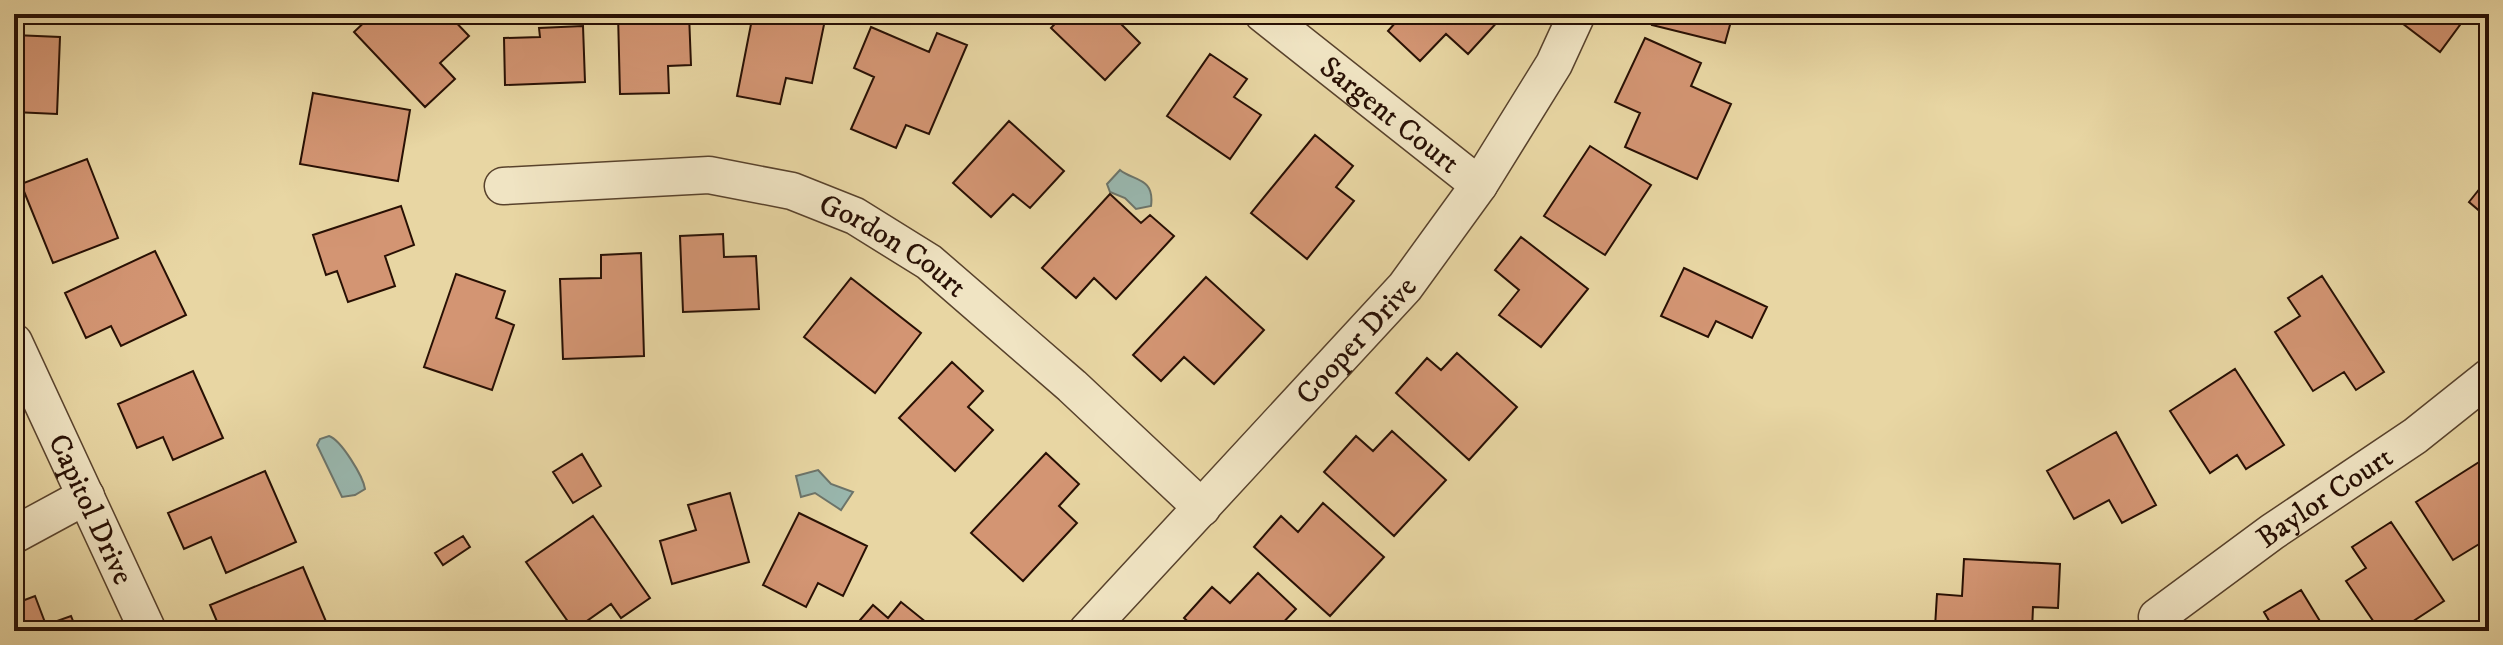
<svg xmlns="http://www.w3.org/2000/svg" width="2503" height="645" font-family="'IM FELL DW Pica',serif">
	<style>
		.water { fill: #99b7ae; stroke: #6c746a; stroke-width: 2 }
		.building { fill: #d39573; stroke: #281004; stroke-width: 2 }
		.lines { fill: none; stroke-linecap: round; stroke-linejoin: round }
		.minor-casing { stroke: #58422c; stroke-width: 39 }
		.minor { stroke: #f0e4c3; stroke-width: 36 }
		.labels { text-anchor: middle; stroke-width: 6; stroke-linejoin: round; paint-order: stroke }
		.street-label { font-size: 30px; fill: #281004; stroke: #f0e4c3 }
	</style>
	<rect width="100%" height="100%" fill="#e8d6a3"/>
	<filter id="stains"><feTurbulence type="fractalNoise" baseFrequency=".0025" numOctaves="4"/><feColorMatrix values="0 0 0 0 .2 0 0 0 0 .09 0 0 0 0 .02 0 0 0 .5 -.17"/></filter>
	<radialGradient id="worn" r=".72"><stop offset=".6" stop-color="#630" stop-opacity="0"/><stop offset="1" stop-color="#630" stop-opacity=".3"/></radialGradient>
	<path class="water" d="M1120,170C1133,181 1155,177 1151,206L1136,209L1125,198L1110,192L1107,184Z
		M329,436C341,440 363,476 365,489L355,495L342,497L317,445L320,439Z
		M818,470L831,484L853,492L841,510L815,493L801,497L796,476Z"/>
	<path class="building" d="M373,14H448L469,36L440,63L455,79L425,107L354,32Z
		M618,14H689L691,65L668,66L669,93L620,94Z
		M753,14L826,15L812,83L786,78L780,104L737,96Z
		M1064,14H1131L1121,24L1140,43L1105,80L1051,28Z
		M1403,14H1494L1500,19L1468,54L1446,34L1420,61L1388,31Z
		M1655,14H1733L1725,43L1652,25Z
		M2390,14H2468L2440,52Z
		M583,26L585,82L505,85L504,38L540,37L539,28Z
		M871,27L929,52L937,33L967,45L929,134L906,125L896,148L851,129L874,77L854,68Z
		M14,35L60,37L57,114L14,112Z
		M1645,38L1701,63L1691,86L1731,104L1697,179L1625,147L1640,113L1615,102Z
		M1210,54L1247,79L1234,97L1261,115L1230,159L1167,116Z
		M313,93L410,110L398,181L300,164Z
		M1009,121L1064,171L1030,208L1013,194L991,217L953,183Z
		M1315,135L1353,166L1336,187L1354,201L1307,259L1251,213Z
		M1590,146L1651,185L1605,255L1544,216Z
		M87,159L118,238L53,263L21,184Z
		M2489,177V219L2469,202Z
		M1110,194L1141,223L1150,215L1174,236L1116,299L1094,278L1076,298L1042,268Z
		M401,206L414,245L385,256L395,286L348,302L337,271L326,275L313,235Z
		M723,234L724,257L756,256L759,309L683,312L680,236Z
		M1521,237L1588,289L1541,347L1499,315L1519,290L1495,270Z
		M155,251L186,315L121,346L111,326L86,338L65,293Z
		M641,253L644,356L563,359L560,279L601,278V255Z
		M1684,268L1767,307L1752,338L1716,321L1708,337L1661,316Z
		M456,274L505,291L496,318L514,325L492,390L424,367Z
		M2322,276L2384,372L2356,390L2344,372L2313,391L2275,332L2300,316L2288,298Z
		M1206,277L1264,330L1214,384L1184,357L1161,381L1133,355Z
		M851,278L921,333L875,393L804,337Z
		M1457,353L1517,407L1469,460L1396,393L1427,358L1441,370Z
		M952,362L983,391L968,407L993,430L955,471L899,418Z
		M2235,369L2284,445L2246,469L2237,455L2210,473L2170,411Z
		M193,371L223,438L173,460L163,437L137,448L118,404Z
		M1392,431L1446,480L1394,536L1324,472L1356,436L1373,451Z
		M2116,432L2156,505L2122,523L2109,500L2074,519L2047,471Z
		M1046,453L1079,484L1059,506L1077,523L1023,581L971,533Z
		M582,454L601,486L573,503L553,472Z
		M2487,457L2489,538L2453,560L2416,502Z
		M265,471L296,542L226,573L211,537L184,549L168,513Z
		M730,493L749,562L672,584L660,541L696,530L688,505Z
		M1323,503L1384,557L1330,616L1254,547L1281,516L1298,532Z
		M799,513L867,546L843,596L818,583L806,607L763,585Z
		M593,516L650,598L621,618L611,604L574,630L526,562Z
		M2391,522L2444,601L2398,631H2380L2346,581L2366,568L2352,547Z
		M463,536L470,547L443,565L435,553Z
		M1964,559L2060,564L2058,608L2033,607L2032,631L1935,627L1937,594L1962,596Z
		M303,567L330,631H221L210,605Z
		M1258,573L1296,609L1277,629L1278,631H1198L1184,618L1212,587L1230,603Z
		M2301,590L2326,631H2275L2264,612Z
		M35,596L46,625L71,616L77,631H14V604Z
		M901,602L937,631H861L855,626L873,605L888,618Z"/>
	<g class="lines">
		<defs>
			<g id="minor">
				<path id="s1" d="M1263,14L1479,185"/>
				<path id="s2" d="M503,186L709,175L792,191L855,216L929,262L1072,386L1202,508"/>
				<path id="s3" d="M14,342L148,631"/>
				<path d="M14,535L86,496"/>
				<path id="s4" d="M2157,617L2272,532L2415,436L2489,377"/>
				<path id="s5" d="M1087,631L1405,287L1479,185L1554,64L1577,14"/>
			</g>
		</defs>
		<use href="#minor" class="minor-casing"/>
		<use href="#minor" class="minor"/>
	</g>
	<g class="labels">
		<g class="street-label">
			<text dy="10" stroke="none"><textPath href="#s1" startOffset="162">Sargent Court</textPath></text>
			<text dy="10" stroke="none"><textPath href="#s2" startOffset="406">Gordon Court</textPath></text>
			<text dy="10" stroke="none"><textPath href="#s5" startOffset="396">Cooper Drive</textPath></text>
			<text dy="10" stroke="none"><textPath href="#s4" startOffset="206">Baylor Court</textPath></text>
			<text dy="10" stroke="none"><textPath href="#s3" startOffset="184">Capitol Drive</textPath></text>
		</g>
	</g>
	<rect width="2503" height="645" fill="none" stroke="#e8d6a3" stroke-width="48"/>
	<rect x="16" y="16" width="2471" height="613" fill="none" stroke="#281004" stroke-width="4"/>
	<rect x="24" y="24" width="2455" height="597" fill="none" stroke="#281004" stroke-width="2"/>
	<rect width="100%" height="100%" filter="url(#stains)"/>
	<rect width="100%" height="100%" fill="url(#worn)"/>
</svg>
